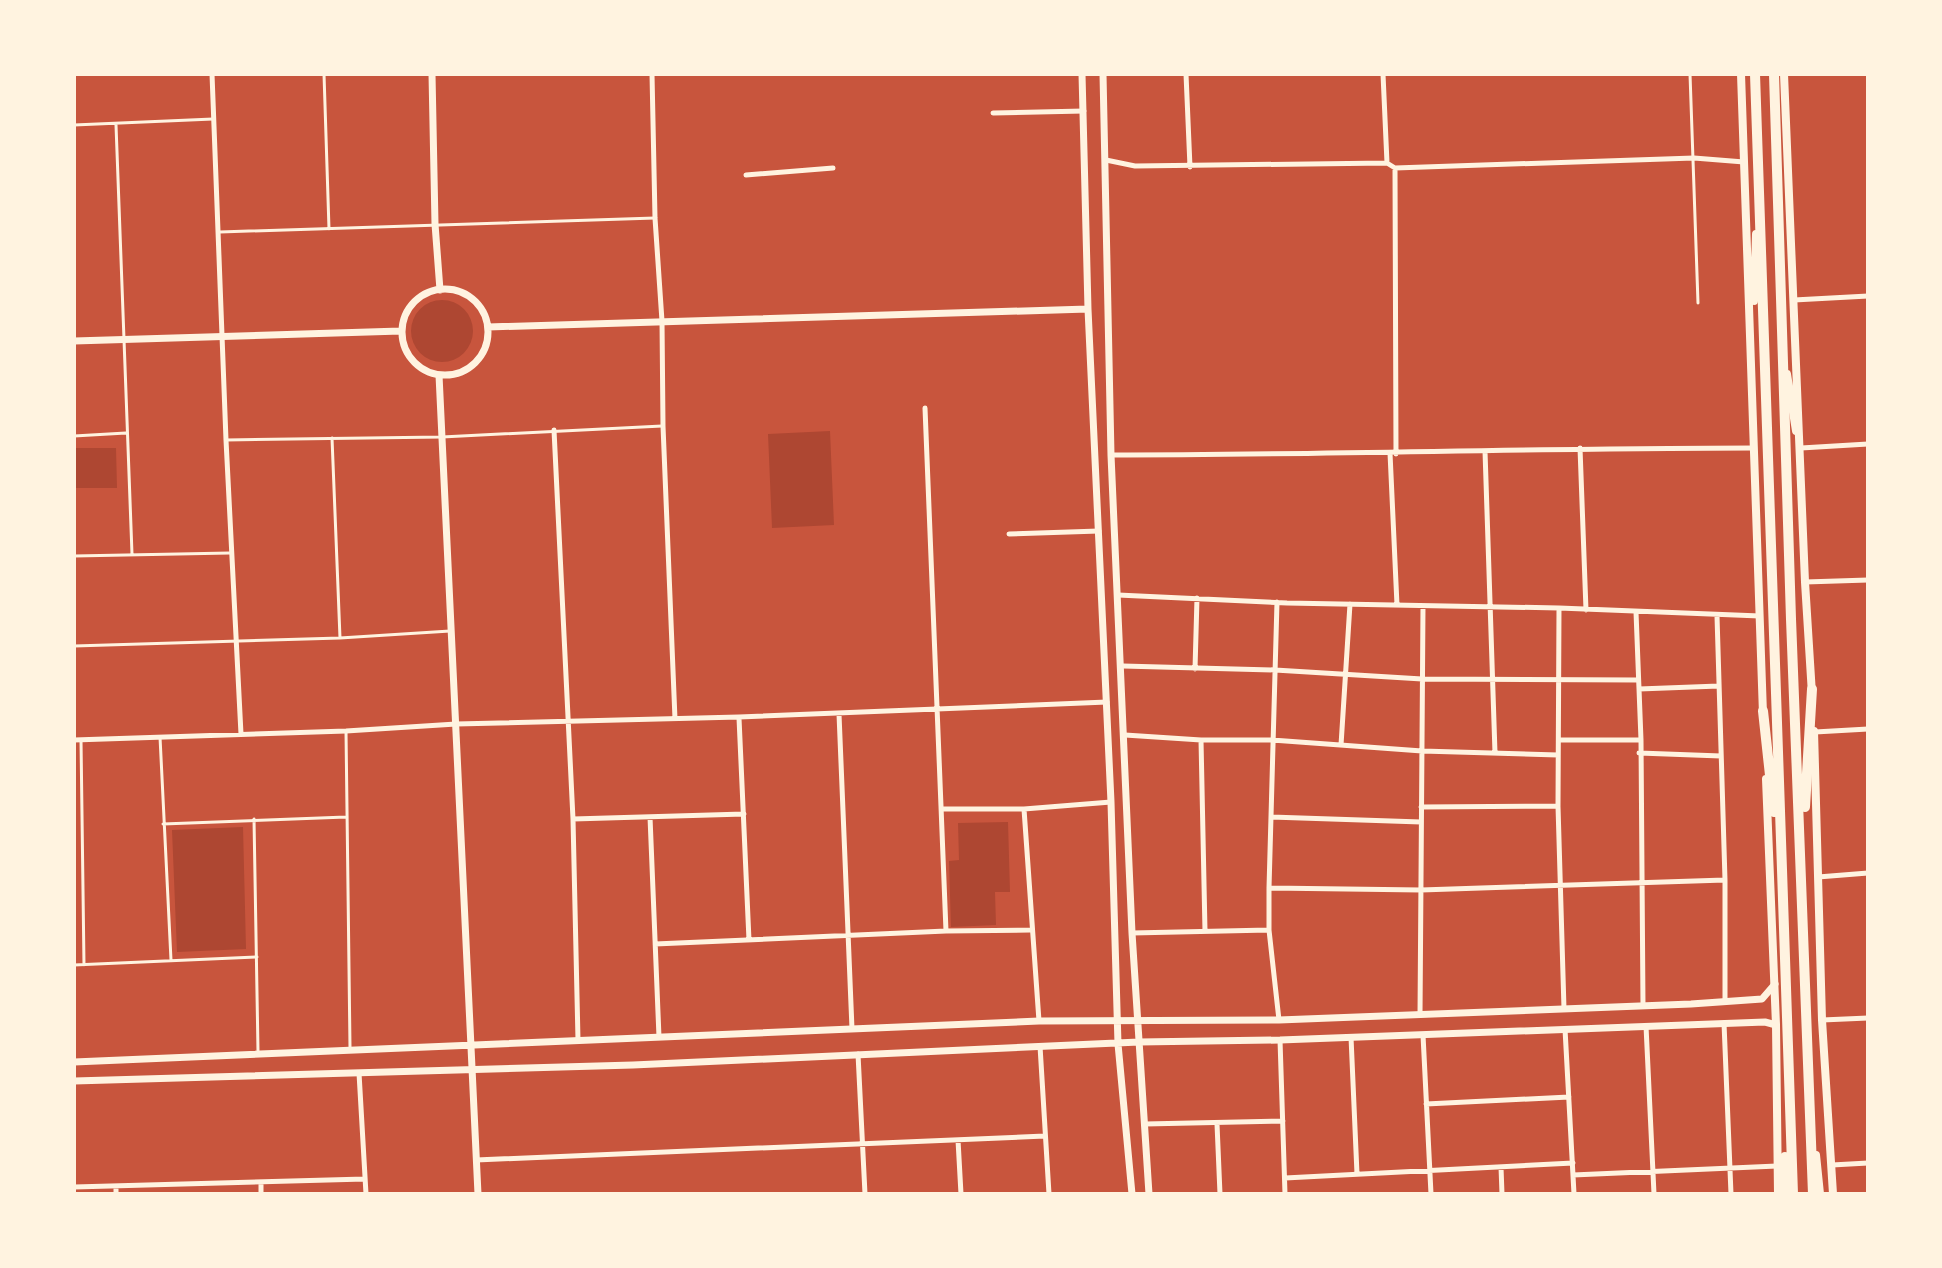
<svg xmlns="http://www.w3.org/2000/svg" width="1942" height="1268" font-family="Jost,sans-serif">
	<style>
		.green { fill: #ae4732 }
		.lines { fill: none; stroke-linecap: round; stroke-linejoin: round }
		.service { stroke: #fff3e0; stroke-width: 3 }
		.minor { stroke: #fff3e0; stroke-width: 5 }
		.tertiary { stroke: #fff3e0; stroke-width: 7 }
		.primary { stroke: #fff3e0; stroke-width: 8 }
		.motorway { stroke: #fff3e0; stroke-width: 10 }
	</style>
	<rect width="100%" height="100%" fill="#c8553d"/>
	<path class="green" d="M411 331a31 31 0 1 1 62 0a31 31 0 1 1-62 0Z
		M830,431L834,525L772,528L768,434Z
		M74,448H116L117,488H74Z
		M1008,822L1010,892H995L996,925L951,927L949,861L959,860L958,823Z
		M243,827L246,949L177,952L172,830Z"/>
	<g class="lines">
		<path class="service" d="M324,74L329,229
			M1690,74L1698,303
			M74,125L213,119
			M116,125L132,554
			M220,232L655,218
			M74,436L126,433
			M332,438L340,638
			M226,440L442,437L662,426
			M74,556L230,553
			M74,646L340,638L450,631
			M346,731L350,1047
			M160,737L171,960
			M81,740L84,965
			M254,819L258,1051
			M163,824L346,817
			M74,965L257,957"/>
		<path class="minor" d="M212,74L226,440L241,734
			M652,74L655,218L662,321L663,426L675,719
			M1186,74L1190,167
			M1383,74L1387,163
			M993,113L1084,111
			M1106,160L1135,166L1387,163L1395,168L1694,158L1744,162
			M1395,168L1396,454
			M746,175L833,168
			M1794,300L1868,296
			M925,408L946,931
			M554,430L573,819L578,1040
			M1580,448L1586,610
			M1801,448L1868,444
			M1485,451L1495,753
			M1390,453L1397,605
			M1111,455C1326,455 1540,448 1754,448
			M1009,534L1099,531
			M1805,582L1868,580
			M1118,595L1287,603L1559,608L1760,616
			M1277,602L1269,888V930L1279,1020
			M1559,608L1558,806L1564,1009
			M1636,612L1641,740L1643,1006
			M1717,616L1725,880V1002
			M1123,666L1275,670L1422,679L1638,680
			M1195,669L1197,598
			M1639,689L1719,686
			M839,714L852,1029
			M739,718L749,940
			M1815,732L1868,729
			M1125,735L1201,740H1272L1422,751L1558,755
			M74,740L346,731L456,724L739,717L1107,702
			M1201,740L1205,931
			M1559,740H1641
			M1341,745L1350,604
			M1639,753L1721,756
			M1421,807L1558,806
			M943,809H1024L1111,802
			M1024,809L1039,1021
			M650,817L659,1037
			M1271,817L1421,822
			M573,819L744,814
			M1818,877L1868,873
			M1269,888L1421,890L1725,880
			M1132,933L1269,930
			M655,944L946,931L1030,930
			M1420,1015L1423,606
			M1822,1020L1868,1018
			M1724,1023L1731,1194
			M1646,1026L1654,1194
			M1565,1029L1574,1194
			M1423,1035L1431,1194
			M1351,1037L1357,1174
			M1280,1040L1285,1194
			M1040,1046L1049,1194
			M858,1054L865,1194
			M359,1073L366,1194
			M1426,1104L1569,1097
			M1145,1124L1283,1121
			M1217,1124L1220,1194
			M958,1140L961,1194
			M476,1160L1045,1136
			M1832,1165L1868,1163
			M1501,1167L1502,1194
			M1573,1175L1777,1166
			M1285,1178L1573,1163
			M261,1182V1194
			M116,1186V1194
			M74,1187L365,1179"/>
		<path class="tertiary" d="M432,74L435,224L440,290
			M1082,74L1088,309L1111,802L1118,1044L1132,1194
			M1103,74L1111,455L1132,933L1149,1194
			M402 332a43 43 0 1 1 86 0a43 43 0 1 1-86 0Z
			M488,327L1088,309
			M74,341L401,331
			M439,375L478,1194
			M74,1062L1039,1021L1279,1020L1691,1004L1762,999L1775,984
			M74,1081L633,1065L1139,1042L1280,1040L1765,1022L1776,1025"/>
		<path class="primary" d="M1741,74L1763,714
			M1784,74L1805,582L1812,694
			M1754,301L1756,234
			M1787,374L1796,431
			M1814,731L1822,1020L1833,1194
			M1766,779L1776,1025L1778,1194
			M1816,1155L1820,1194"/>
		<path class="motorway" d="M1755,74L1793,1194
			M1774,74L1791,619L1813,1194
			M1763,711L1774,812
			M1805,807L1812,689
			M1784,1194L1785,1157"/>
	</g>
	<rect width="1942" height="1268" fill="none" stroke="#fff3e0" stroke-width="152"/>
</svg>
